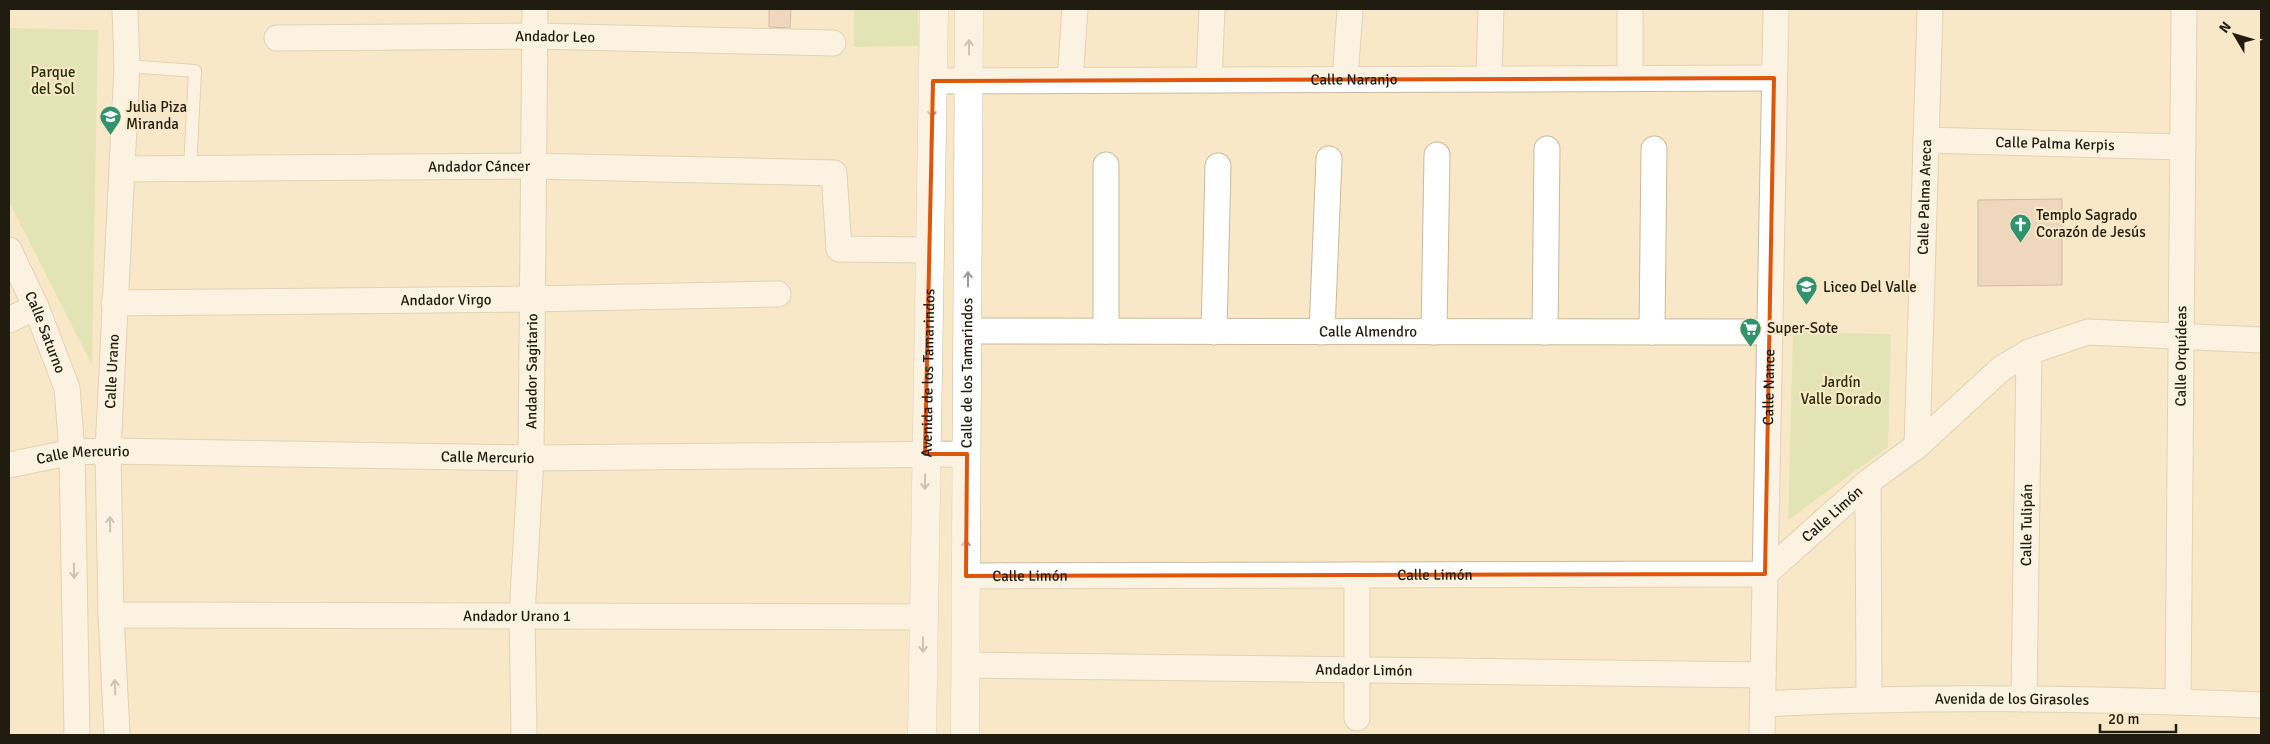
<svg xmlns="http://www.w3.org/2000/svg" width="2270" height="744" font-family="Signika,sans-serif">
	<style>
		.green { fill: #cae19e }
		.building { fill: #e5c3b2; stroke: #a58575 }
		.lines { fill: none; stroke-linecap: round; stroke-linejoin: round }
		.lane-casing { stroke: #c9ba9b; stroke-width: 14 }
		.street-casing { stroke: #c9ba9b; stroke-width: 27 }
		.secondary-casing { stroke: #c9ba9b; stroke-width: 29 }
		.lane { stroke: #fff; stroke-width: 12 }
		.street { stroke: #fff; stroke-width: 25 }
		.secondary { stroke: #fff; stroke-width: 28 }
		.oneway { stroke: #9b9993 }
		.marked { fill: none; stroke: #de560c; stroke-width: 4; stroke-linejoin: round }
		.labels { text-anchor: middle; stroke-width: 4.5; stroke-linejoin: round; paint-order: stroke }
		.street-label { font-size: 15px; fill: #211c10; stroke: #f8e8c8 }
		.park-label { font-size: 15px; fill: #232f00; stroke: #f8e8c8 }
		.poi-label { font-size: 15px; fill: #211c10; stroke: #f8e8c8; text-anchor: start }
	</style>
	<rect width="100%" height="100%" fill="#f8e8c8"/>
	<path class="green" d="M854,9H918L919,46L854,47Z
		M9,28L98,30L92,365L9,202Z
		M1793,332L1891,334L1888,447L1788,520Z"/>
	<path class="building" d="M769,9H791L790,28L769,27Z
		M2062,199V285L1978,286V200Z"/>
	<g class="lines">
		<defs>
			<path id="lane" d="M127,66L195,71L190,169"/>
			<g id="street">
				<path id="s1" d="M277,38L535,36L833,43"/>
				<path d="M1630,78V9"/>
				<path d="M1345,79L1350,9"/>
				<path d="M1489,79L1491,9"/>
				<path d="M1070,80L1075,9"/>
				<path d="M1209,80L1212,9"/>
				<path id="s2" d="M933,81L1774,78"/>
				<path id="s3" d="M1926,140L2183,147"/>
				<path d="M1106,165V331"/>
				<path id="s4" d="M123,169L533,166L834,173L839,249L929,250"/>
				<path id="s5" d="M9,250L36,307L67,388L72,452L77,735"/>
				<path id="s6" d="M114,303L531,299L778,294"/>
				<path d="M9,320L36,307"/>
				<path id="s7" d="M968,331L1769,332"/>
				<path d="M1214,332L1218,166"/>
				<path d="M1322,332L1329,159"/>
				<path d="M1434,332L1437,155"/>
				<path d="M1545,332L1547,149"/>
				<path d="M1652,332L1654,149"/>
				<path id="s8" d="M1917,446L1930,9"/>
				<path id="s9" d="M9,465L72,452L108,451L531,458L967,454"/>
				<path d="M1868,482L1869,698"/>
				<path id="s10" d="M966,576L1765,574L1868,482L1917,446L2002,368L2029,352L2088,332L2261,340"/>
				<path id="s11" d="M111,615L923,617"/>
				<path id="s12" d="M965,665L1763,675"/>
				<path id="s13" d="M2024,699L2029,352"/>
				<path id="s14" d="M2178,702L2184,9"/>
				<path id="s15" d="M1763,704C1929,695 2095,699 2261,705"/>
				<path d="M1357,718V575"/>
				<path id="s16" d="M117,735L111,615L108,451L127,66L125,9"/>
				<path id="s17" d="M524,735L522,615L531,458L535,9"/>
				<path id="s18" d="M1762,735L1776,9"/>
			</g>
			<g id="secondary">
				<path id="s19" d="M922,735L934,9"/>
				<path id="s20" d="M965,735L969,9"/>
			</g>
		</defs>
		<use href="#lane" class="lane-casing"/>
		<use href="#street" class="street-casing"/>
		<use href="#secondary" class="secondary-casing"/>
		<use href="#lane" class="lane"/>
		<use href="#street" class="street"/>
		<use href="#secondary" class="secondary"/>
	</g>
	<defs><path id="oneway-shaft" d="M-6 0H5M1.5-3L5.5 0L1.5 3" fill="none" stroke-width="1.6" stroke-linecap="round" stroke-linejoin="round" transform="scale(1.25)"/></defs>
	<g class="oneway">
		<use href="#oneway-shaft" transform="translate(969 47) rotate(-90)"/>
		<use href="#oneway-shaft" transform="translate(932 110) rotate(92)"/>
		<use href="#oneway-shaft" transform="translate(968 279) rotate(-90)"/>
		<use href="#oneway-shaft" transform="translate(925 482) rotate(91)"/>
		<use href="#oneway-shaft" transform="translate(110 524) rotate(-91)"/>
		<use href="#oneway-shaft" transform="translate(966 547) rotate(-90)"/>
		<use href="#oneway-shaft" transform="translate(74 571) rotate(89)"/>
		<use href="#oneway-shaft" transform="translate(923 645) rotate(90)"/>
		<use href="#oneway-shaft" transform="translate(115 687) rotate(-93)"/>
	</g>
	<path d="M0 0H2270V744H0ZM1774,78L1765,574L966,576L967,454H925L933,81Z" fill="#f8e8c8" fill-opacity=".55" fill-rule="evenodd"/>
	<path class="marked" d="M1774,78L1765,574L966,576L967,454H925L933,81Z"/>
	<defs>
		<symbol id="school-pin" viewBox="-11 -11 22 30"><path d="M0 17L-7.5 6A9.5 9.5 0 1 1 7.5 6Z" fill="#30936d" stroke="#f8e8c8"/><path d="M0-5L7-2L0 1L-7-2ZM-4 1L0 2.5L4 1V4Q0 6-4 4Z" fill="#fff"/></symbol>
		<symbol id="church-pin" viewBox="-11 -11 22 30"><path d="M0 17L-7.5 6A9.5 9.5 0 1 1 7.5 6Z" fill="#30936d" stroke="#f8e8c8"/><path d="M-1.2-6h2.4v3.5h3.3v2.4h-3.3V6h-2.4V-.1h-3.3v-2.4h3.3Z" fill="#fff"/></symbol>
		<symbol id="supermarket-pin" viewBox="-11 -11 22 30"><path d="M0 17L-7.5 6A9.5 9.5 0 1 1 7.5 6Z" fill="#30936d" stroke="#f8e8c8"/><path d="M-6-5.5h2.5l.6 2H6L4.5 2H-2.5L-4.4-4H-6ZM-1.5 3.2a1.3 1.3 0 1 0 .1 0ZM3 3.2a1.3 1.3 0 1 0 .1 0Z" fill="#fff"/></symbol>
	</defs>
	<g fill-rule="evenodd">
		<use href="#school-pin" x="98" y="104" width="25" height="34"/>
		<use href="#church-pin" x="2008" y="212" width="25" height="34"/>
		<use href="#school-pin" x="1794" y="274" width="25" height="34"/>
		<use href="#supermarket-pin" x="1738" y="316" width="25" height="34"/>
	</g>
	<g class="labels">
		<g class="street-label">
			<text dy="5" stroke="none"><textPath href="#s1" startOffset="278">Andador Leo</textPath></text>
			<text dy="5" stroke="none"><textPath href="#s2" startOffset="421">Calle Naranjo</textPath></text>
			<text dy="5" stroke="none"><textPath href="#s3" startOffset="129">Calle Palma Kerpis</textPath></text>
			<text dy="5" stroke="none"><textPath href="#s4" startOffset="356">Andador Cáncer</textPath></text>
			<text dy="5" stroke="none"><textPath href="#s8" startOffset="249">Calle Palma Areca</textPath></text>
			<text dy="5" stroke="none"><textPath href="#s6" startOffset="332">Andador Virgo</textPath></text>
			<text dy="5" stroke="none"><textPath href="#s5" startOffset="90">Calle Saturno</textPath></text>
			<text dy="5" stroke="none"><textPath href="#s7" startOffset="400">Calle Almendro</textPath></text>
			<text dy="5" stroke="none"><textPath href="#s14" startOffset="346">Calle Orquídeas</textPath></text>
			<text dy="5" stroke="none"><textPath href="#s16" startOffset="364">Calle Urano</textPath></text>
			<text dy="5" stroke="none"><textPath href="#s17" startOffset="364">Andador Sagitario</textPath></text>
			<text dy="5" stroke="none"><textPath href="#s19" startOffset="362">Avenida de los Tamarindos</textPath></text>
			<text dy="5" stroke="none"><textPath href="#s20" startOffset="362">Calle de los Tamarindos</textPath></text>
			<text dy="5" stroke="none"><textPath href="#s18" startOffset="348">Calle Nance</textPath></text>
			<text dy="5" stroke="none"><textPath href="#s9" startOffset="75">Calle Mercurio</textPath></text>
			<text dy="5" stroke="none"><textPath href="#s9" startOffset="480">Calle Mercurio</textPath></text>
			<text dy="5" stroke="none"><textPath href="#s10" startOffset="889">Calle Limón</textPath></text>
			<text dy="5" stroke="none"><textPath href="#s13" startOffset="174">Calle Tulipán</textPath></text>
			<text dy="5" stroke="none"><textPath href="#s10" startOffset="469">Calle Limón</textPath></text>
			<text dy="5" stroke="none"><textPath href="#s10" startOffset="64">Calle Limón</textPath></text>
			<text dy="5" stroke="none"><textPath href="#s11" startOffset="406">Andador Urano 1</textPath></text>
			<text dy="5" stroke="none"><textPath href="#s12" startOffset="399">Andador Limón</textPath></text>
			<text dy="5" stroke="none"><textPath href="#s15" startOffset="249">Avenida de los Girasoles</textPath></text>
		</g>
		<g class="park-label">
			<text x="53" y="77">Parque<tspan x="53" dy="17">del Sol</tspan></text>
			<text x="1841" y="387">Jardín<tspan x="1841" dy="17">Valle Dorado</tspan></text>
		</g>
		<g class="poi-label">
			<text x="126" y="112">Julia Piza<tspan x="126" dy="17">Miranda</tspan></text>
			<text x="2036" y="220">Templo Sagrado<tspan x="2036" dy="17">Corazón de Jesús</tspan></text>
			<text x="1823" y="292">Liceo Del Valle</text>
			<text x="1767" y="333">Super-Sote</text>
		</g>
	</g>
	<rect width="2270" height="744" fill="none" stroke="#211c10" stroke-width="20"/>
	<g transform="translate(2235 35) rotate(308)" stroke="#f8e8c8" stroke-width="4" paint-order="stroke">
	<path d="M0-4L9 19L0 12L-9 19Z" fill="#211c10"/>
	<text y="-8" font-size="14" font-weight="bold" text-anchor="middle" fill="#211c10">N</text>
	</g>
	<path d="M2100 724v8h76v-8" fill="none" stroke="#211c10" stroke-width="2.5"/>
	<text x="2108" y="724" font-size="15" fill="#211c10" stroke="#f8e8c8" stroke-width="4" paint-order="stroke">20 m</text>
</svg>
